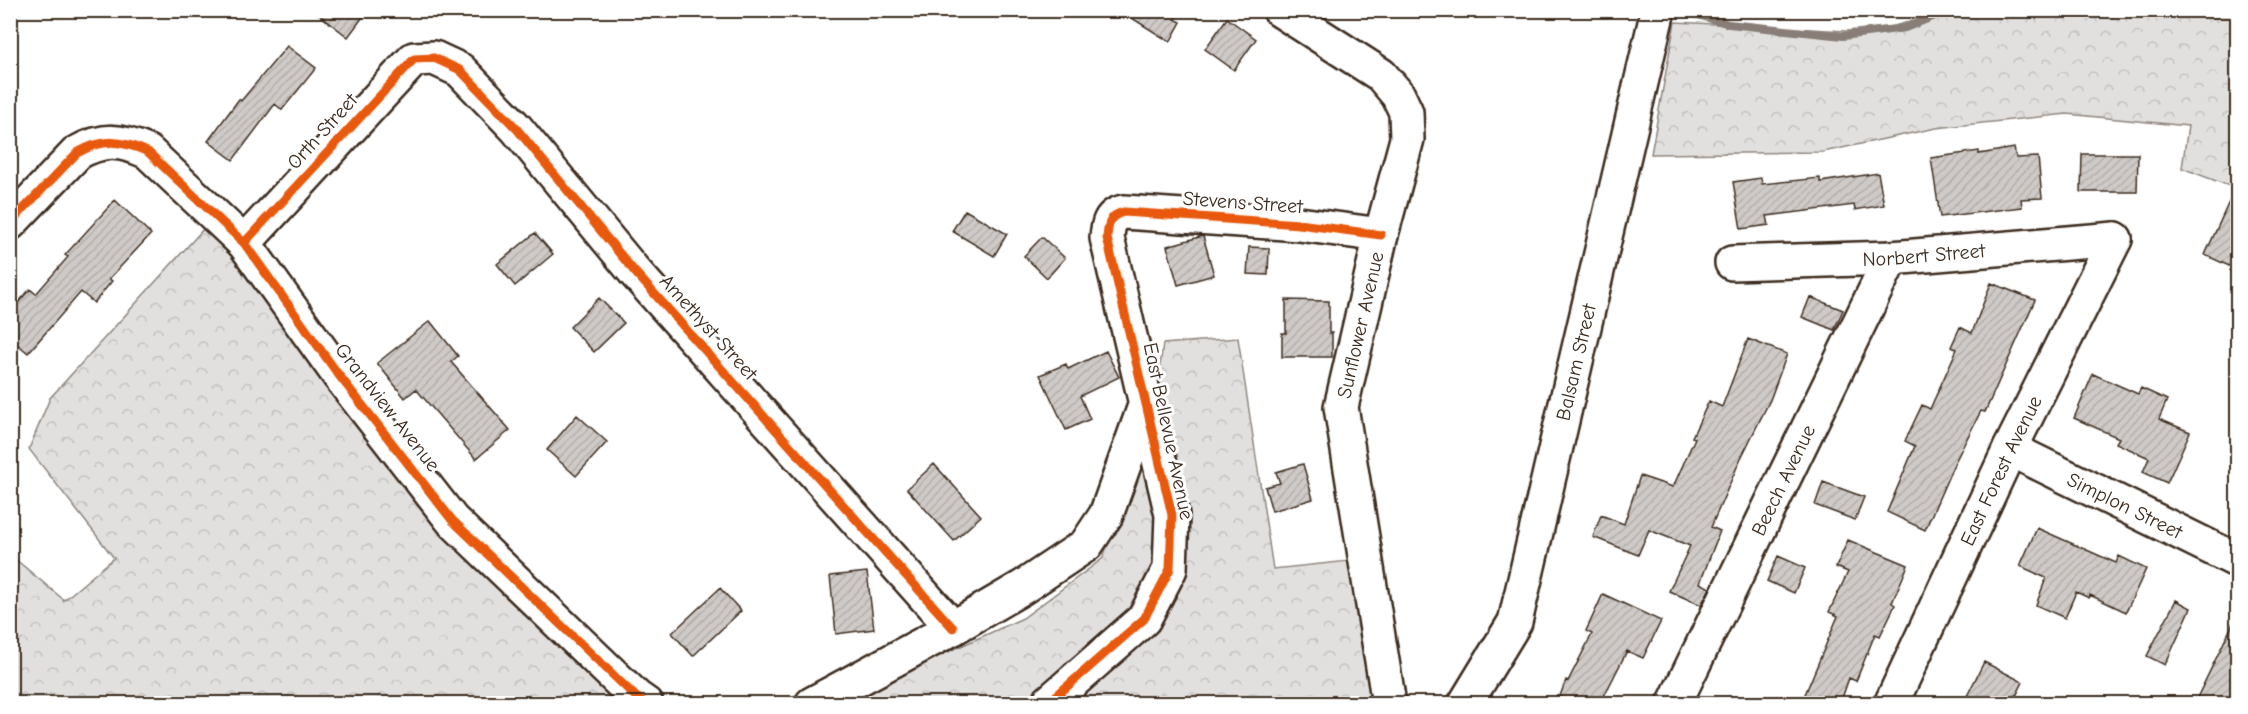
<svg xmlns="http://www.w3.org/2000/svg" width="2248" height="714" font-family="'Comic Neue',sans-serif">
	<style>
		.forest { fill: url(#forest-crowns); stroke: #8e857e; stroke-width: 1.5 }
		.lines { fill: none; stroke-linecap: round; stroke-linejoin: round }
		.stream { stroke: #887e77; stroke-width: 8 }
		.building { fill: url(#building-hatch); stroke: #3b2a1e; stroke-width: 1.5 }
		.minor-casing { stroke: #3b2a1e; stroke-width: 38 }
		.minor { stroke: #fff; stroke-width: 33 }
		.cycleway-casing { stroke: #fff; stroke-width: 13 }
		.cycleway { stroke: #e8590c; stroke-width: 9 }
		.labels { text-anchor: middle; stroke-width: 6; stroke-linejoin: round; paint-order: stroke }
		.street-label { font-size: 20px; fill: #3b2a1e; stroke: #fff }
	</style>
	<defs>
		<pattern id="forest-crowns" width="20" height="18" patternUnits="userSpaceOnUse" patternTransform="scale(1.5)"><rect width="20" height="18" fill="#e2e0de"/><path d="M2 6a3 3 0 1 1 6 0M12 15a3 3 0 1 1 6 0" fill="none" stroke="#c3c0be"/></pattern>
		<pattern id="building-hatch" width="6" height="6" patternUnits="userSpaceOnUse" patternTransform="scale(1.5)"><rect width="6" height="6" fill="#cfcac7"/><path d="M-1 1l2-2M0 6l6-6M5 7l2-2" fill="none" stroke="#b3aeaa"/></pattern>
	</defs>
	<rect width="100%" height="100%" fill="#fff"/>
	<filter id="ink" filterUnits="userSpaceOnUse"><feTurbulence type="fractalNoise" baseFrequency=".0167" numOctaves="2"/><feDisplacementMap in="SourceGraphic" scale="12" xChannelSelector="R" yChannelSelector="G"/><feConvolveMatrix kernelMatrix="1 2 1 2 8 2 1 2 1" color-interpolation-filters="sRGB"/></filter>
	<g filter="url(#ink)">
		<path class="forest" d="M1948,11H2237V189L2182,168L2188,126L2067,114L1936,128L1823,152L1651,154L1675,22L1847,31L1894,26Z
			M207,225L341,388L636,703H11L10,558L15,559L64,600L114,558L29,449L50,398Z
			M1238,338L1273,569L1349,561L1373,703L833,704L1023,618L1102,559L1148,452L1163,344Z"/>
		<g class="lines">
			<path class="stream" d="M1680,10L1729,24L1843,36L1905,28L1950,10"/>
		</g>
		<path class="building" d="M313,10H368L348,37Z
			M1119,10H1181L1175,19L1181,22L1170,42Z
			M1227,18L1256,39L1234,70L1205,49Z
			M287,46L316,68L282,110L275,104L233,160L208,141L239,99L241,101Z
			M2014,148L2016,158L2038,157L2042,198L2021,199L2022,207L1940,217L1931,158L1979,151V154Z
			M2082,154H2138L2137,192H2081Z
			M1878,173L1884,205L1855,210L1854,205L1767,216L1769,225L1741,229L1733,182L1761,178L1762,184L1820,178V182Z
			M2238,182V270L2205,255Z
			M115,200L151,234L109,279L112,281L94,303L81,292L28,353L10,338V312L30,289L36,294L68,257L65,255Z
			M965,210L1007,234L994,256L952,231Z
			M535,233L553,254L515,286L497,264Z
			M1203,236L1214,275L1178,285L1167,246Z
			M1042,237L1065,258L1047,278L1024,256Z
			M1249,247L1269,248L1268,275L1247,274Z
			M1991,283L2035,300L1985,412L1981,411L1954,464L1925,530L1887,512L1915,446L1905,441L1922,405L1930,409L1957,349L1951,347L1960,327L1972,333Z
			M1810,297L1843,310L1834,330L1802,317Z
			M599,298L624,323L594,352L570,327Z
			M1286,300L1329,301V333H1332V357H1282V333H1286Z
			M430,321L458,356L451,362L510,430L476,459L416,389L405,398L377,363Z
			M1748,339L1787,354L1770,400L1740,460L1711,527L1720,531L1700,583L1710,588L1701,605L1669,591L1690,546L1649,530L1638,555L1593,537L1601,515L1624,524L1640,476L1673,487L1695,438L1692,437L1709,401L1722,407Z
			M1106,351L1119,377L1080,396L1090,419L1066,430L1040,375L1066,364L1068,369Z
			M2093,374L2138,394L2141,388L2167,400L2159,419L2190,432L2167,483L2143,472L2149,458L2116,443L2119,438L2074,418Z
			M577,415L607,442L576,476L547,450Z
			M934,464L981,516L954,541L907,489Z
			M1303,464L1313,499L1272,511L1265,487L1280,483L1276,472Z
			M1823,482L1864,497L1855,520L1815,505Z
			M2037,528L2116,563L2119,556L2146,569L2126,612L2090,595L2089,598L2076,592L2065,618L2036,605L2046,578L2020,566Z
			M1848,540L1908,565L1892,603L1895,605L1880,636L1875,634L1856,681L1849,678L1840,704H1801L1838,616L1829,612L1848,572L1836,567Z
			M1778,556L1805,568L1794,593L1767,581Z
			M867,572L874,629L836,634L830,576Z
			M720,588L741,611L693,656L672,633Z
			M1603,594L1661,621L1643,658L1627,651L1600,704H1557L1566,680L1568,681L1592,634L1586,631Z
			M2176,600L2191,608L2165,665L2147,656Z
			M2238,613V704H2194Z
			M1984,662L2023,682L2012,704H1963Z"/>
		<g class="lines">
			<defs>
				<g id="minor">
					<path d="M1280,10L1381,75L1398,95L1406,112L1407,139L1381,235L1341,407L1389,704"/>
					<path d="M10,223L77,153C104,138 121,140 148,152L244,243L338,374L452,520L636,697L646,704"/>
					<path d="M244,243L414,59L434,58L460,70L516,128L634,271L953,628"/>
					<path id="s1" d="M1732,263L1891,258L2115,239"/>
					<path id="s2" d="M2010,449L2238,561"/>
					<path d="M812,704L953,628L1023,587L1086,545L1106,515L1146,403"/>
					<path d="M1047,704L1144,619L1170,569L1172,515L1107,238C1108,225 1109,215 1124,212L1299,224L1381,235"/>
					<path id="s3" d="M1465,704L1515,622L1658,10"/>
					<path id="s4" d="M1674,704L1891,258"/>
					<path id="s5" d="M1891,704L2010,449L2115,239"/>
				</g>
			</defs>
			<use href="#minor" class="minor-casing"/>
			<use href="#minor" class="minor"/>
			<defs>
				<path id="cycleway" d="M10,223L77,153C104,138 121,140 148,152L244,243L338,374L452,520L636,697L646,704
					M244,243L414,59L434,58L460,70L516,128L634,271L953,628
					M1047,704L1144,619L1170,569L1172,515L1107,238C1108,225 1109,215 1124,212L1299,224L1381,235"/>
			</defs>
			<use href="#cycleway" class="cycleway-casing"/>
			<use href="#cycleway" class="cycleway"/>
		</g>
	</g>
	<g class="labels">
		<g class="street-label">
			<text transform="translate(322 131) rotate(-48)" y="7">Orth Street</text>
			<text transform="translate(1243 202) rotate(4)" y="7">Stevens Street</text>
			<text dy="7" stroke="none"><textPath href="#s1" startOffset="192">Norbert Street</textPath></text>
			<text transform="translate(1360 325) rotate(-77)" y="7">Sunflower Avenue</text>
			<text transform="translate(709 327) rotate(48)" y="7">Amethyst Street</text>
			<text dy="7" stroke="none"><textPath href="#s3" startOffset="363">Balsam Street</textPath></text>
			<text transform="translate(388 407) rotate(52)" y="7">Grandview Avenue</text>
			<text transform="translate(1169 431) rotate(78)" y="7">East Bellevue Avenue</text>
			<text dy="7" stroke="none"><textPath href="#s5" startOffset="258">East Forest Avenue</textPath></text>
			<text dy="7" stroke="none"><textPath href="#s4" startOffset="249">Beech Avenue</textPath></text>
			<text dy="7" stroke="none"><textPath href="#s2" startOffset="128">Simplon Street</textPath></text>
		</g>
	</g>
	<rect width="2248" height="714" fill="none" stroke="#fff" stroke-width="36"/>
	<rect x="18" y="18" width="2212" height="678" fill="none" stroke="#3b2a1e" stroke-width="2" filter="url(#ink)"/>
</svg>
